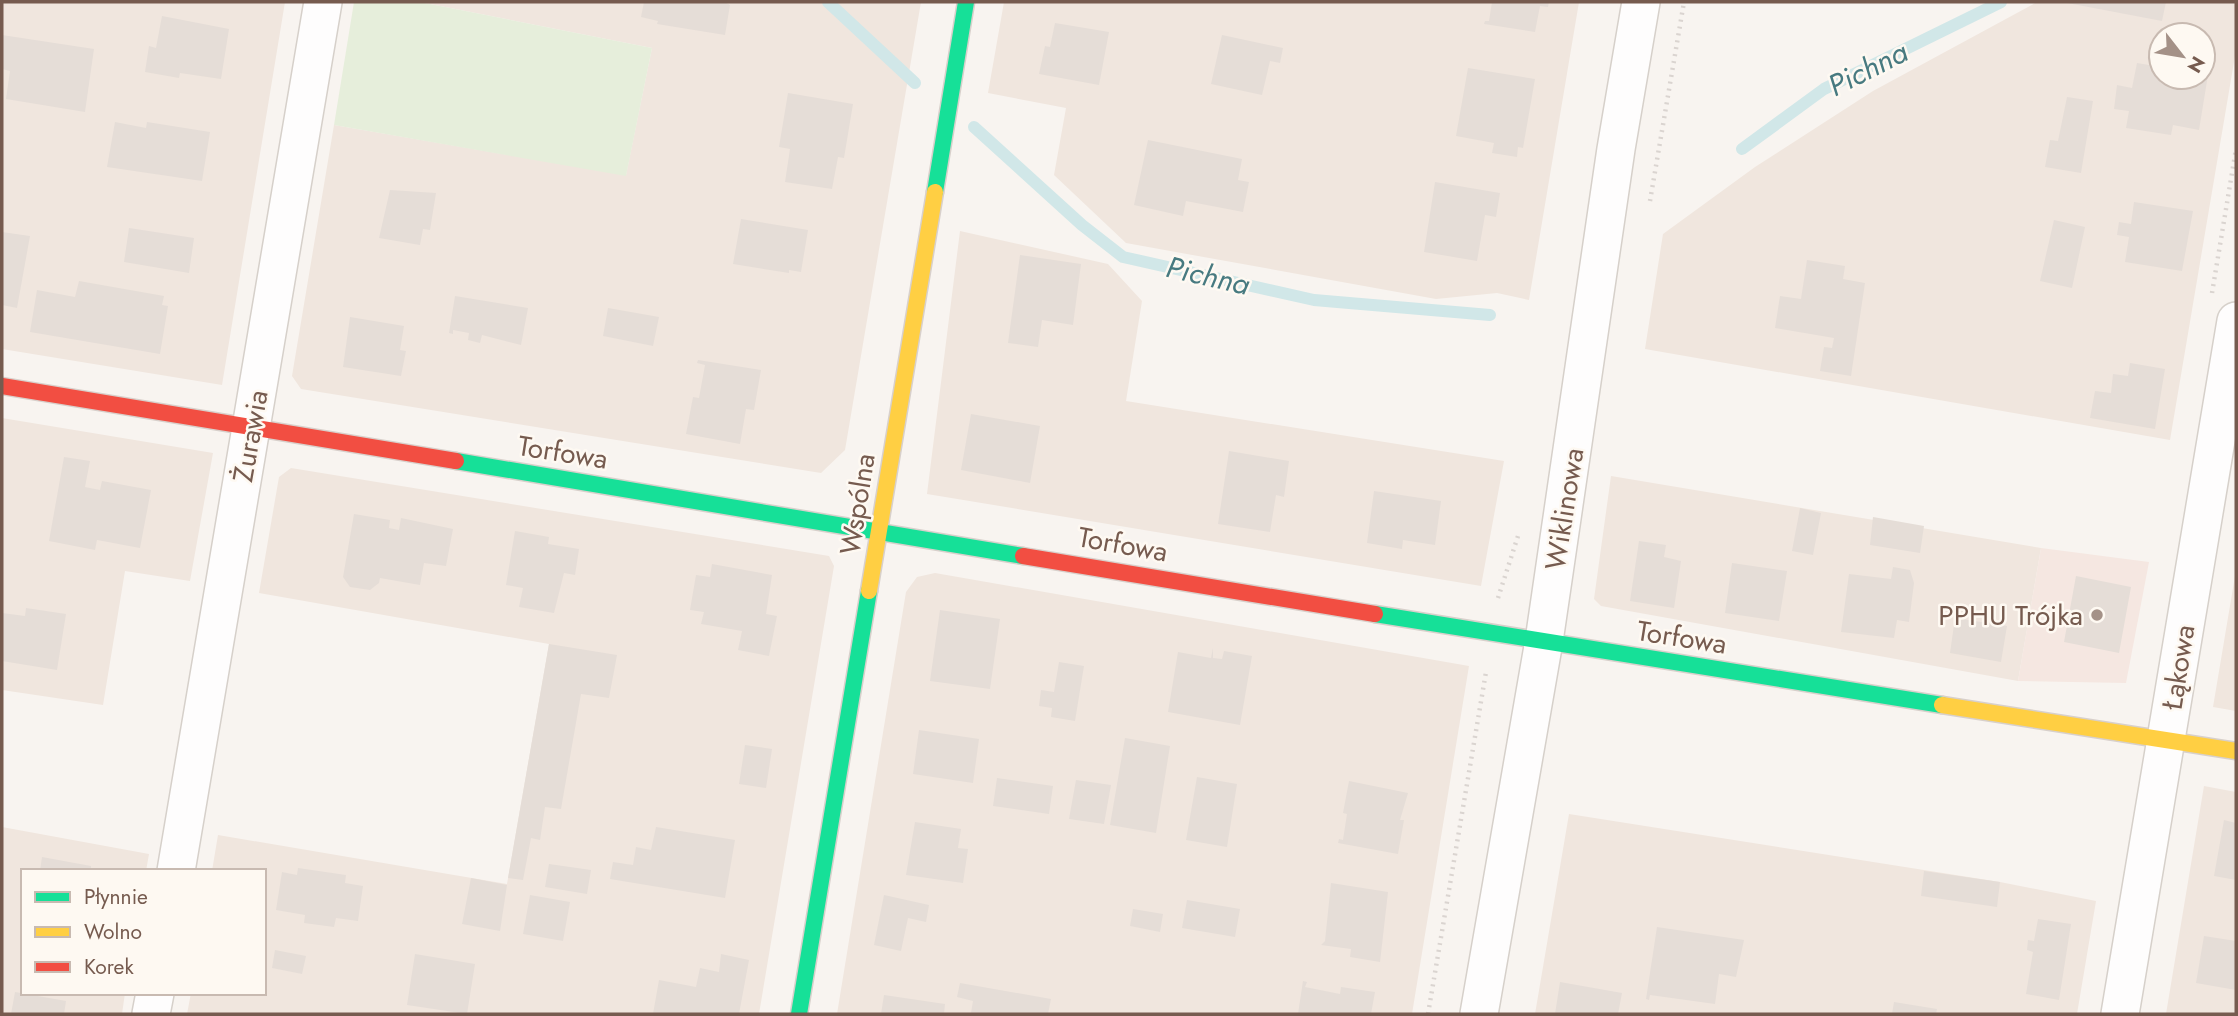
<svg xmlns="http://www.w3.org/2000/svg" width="2238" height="1016" font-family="Jost,sans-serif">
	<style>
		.residential { fill: #f0e6de; fill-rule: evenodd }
		.commercial { fill: #f5e7e1 }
		.green { fill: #e6eedb }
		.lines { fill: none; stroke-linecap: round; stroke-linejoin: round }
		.stream { stroke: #d1e7e8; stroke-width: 12 }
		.building { fill: #e5ddd7 }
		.street-casing { stroke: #d6d0ca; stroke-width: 40 }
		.fast-casing { stroke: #d8d0cb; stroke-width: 19 }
		.slow-casing { stroke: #d8d0cb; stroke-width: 19 }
		.jam-casing { stroke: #d8d0cb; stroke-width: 19 }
		.path { stroke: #dad4d0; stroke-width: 4.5; stroke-dasharray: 2 5; stroke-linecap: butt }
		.street { stroke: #fefdfd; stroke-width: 37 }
		.fast { stroke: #16e098; stroke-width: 16 }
		.slow { stroke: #ffcf43; stroke-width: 16 }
		.jam { stroke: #f24e42; stroke-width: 16 }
		.poi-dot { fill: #a49187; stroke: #fef9f2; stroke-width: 2.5 }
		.labels { text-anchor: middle; stroke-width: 5; stroke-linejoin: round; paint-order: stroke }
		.street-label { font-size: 28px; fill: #765b4f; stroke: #fef9f2 }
		.poi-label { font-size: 28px; fill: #765b4f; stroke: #fef9f2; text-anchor: end }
		.water-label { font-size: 30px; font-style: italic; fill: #477a80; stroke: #fef9f2 }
	</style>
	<rect width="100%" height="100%" fill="#f8f4f0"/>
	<path class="residential" d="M2,2H285L222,385L2,349Z
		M420,2H921L845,450L821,473L301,389L292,376L334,125L626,175L652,48Z
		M1004,2H1579L1529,300L1497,293L1436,299L1126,243L1054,175L1066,108L988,93Z
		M2037,2H2236V50L2170,440L1645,349L1663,234L1755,167L1873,91ZM2161,35H2203V77H2161Z
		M960,231L1108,264L1142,301L1126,401L1504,461L1481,586L927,494Z
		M2,418L213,453L190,581L125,571L103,705L2,690Z
		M291,468L829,556L834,566L759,1014H187L191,993H264V871H212L218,835L507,884L549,644L259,593L279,477Z
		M1611,476L2041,548L2018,681L1601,606L1594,599Z
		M2236,570V711L2213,707Z
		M935,573L1469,666L1412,1014H837L906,592L917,577Z
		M2204,786L2236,792V1014H2166Z
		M1569,814L2000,882L2096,901L2077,1014H1535Z
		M2,827L149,854L146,871H23V993H125L122,1014H2Z"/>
	<path class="commercial" d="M2041,548L2149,562L2126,683L2018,681Z"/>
	<path class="green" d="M354,2H420L652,48L626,176L334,125Z"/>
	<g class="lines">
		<path class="stream" d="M828,2L915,83
			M974,127L1082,225L1123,257L1314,300L1490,315
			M1742,149L1824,89L2001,2"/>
	</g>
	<path class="building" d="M644,2H725L730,5L725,35L657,24L658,21L641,17Z
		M1492,2H1549L1548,7L1540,6L1535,32L1484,24L1485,21H1489Z
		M2062,2H2166L2162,21Z
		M162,16L229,29L221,79L180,73L179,78L145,72L149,46L156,48Z
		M1055,23L1109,32L1099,85L1039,74L1045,46L1050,47Z
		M2,35L94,49L85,112L6,99L10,71L2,69Z
		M1222,35L1283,48L1280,63L1270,61L1262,95L1211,84Z
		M2137,63L2161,67V77L2208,75L2199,130L2173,125L2171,135L2126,128L2129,111L2114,109L2117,85L2132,88Z
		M1468,68L1535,79L1523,148L1518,147L1517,157L1492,153L1494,143L1456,136Z
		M788,93L853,104L844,158L838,157L832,189L785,182L790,149L779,147Z
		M2067,97L2093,101L2081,173L2045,167L2050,140L2058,141Z
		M115,122L146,128L147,122L210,132L202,181L107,167Z
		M1148,140L1242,159L1238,180L1249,182L1243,212L1186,201L1183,216L1134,205Z
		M1435,182L1500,193L1496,217L1485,215L1477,261L1424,252Z
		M390,190L436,193L430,230L423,229L420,245L379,238Z
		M2134,202L2193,211L2182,271L2125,262L2129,237L2117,235L2119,222L2131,224Z
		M741,219L808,230L801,272L789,270V273L733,264Z
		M2054,220L2085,227L2072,288L2040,281Z
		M129,228L194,238L189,273L124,262Z
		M2,232L30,236L17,308L2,305Z
		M1020,255L1081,264L1073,325L1042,320L1038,347L1008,343Z
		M1807,260L1845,266L1843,279L1865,283L1851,376L1820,371L1824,347L1832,348L1834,338L1775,328L1780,296L1801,299Z
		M79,281L164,296L162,305L168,306L160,354L30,332L37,290L75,297Z
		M455,296L528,308L521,345L482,335L480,343L468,340L469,333L453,330V334L449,333Z
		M608,308L659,317L653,346L603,336Z
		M350,317L404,326L400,350L406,351L401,376L343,367Z
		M698,360L761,370L754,410L746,409L740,444L686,434L693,397L699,398L705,365L697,363Z
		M2130,363L2165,369L2155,429L2090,418L2095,391L2111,393L2113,374L2128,376Z
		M971,414L1040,426L1030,483L961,470Z
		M1229,451L1289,461L1284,497L1276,495L1270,532L1218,524Z
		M64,457L90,461L85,487L100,490L102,481L151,490L140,548L97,540L95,550L49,541Z
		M1374,491L1441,501L1435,545L1403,540L1402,549L1367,543Z
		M1800,508L1821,513L1813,555L1792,551Z
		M354,514L390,520L389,528L399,530L401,518L453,529L446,566L424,563L420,585L380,578L379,583L370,590L350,587L343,577Z
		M1873,517L1924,526L1920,553L1870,545Z
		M515,531L549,537L548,544L579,549L575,575L564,573L554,613L519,607L523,588L506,585Z
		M1639,541L1666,545L1664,557L1681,561L1674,608L1630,601Z
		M1732,563L1787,571L1779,621L1725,613Z
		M712,564L772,575L766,614L777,616L769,656L738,650L742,631L701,624L704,612L690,610L696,575L710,577Z
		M1893,567L1910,570L1914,583L1909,622L1897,620L1894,638L1841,632L1849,574L1891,579Z
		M2076,576L2131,587L2119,653L2064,642Z
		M26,608L66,614L57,670L2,661V613L25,616Z
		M940,610L1000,619L990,689L930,681Z
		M1955,618L2007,626L2001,662L1950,653Z
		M549,644L617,655L609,698L581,694L561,809L545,807L540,840L531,838L523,880L508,878Z
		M1213,648V658L1222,659L1224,651L1252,656L1240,725L1168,712L1178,652L1211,658Z
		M1059,662L1084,666L1075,721L1051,717L1052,708L1039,706L1041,690L1054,692Z
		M919,730L979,739L973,783L913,774Z
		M1125,738L1170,746L1156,833L1110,825Z
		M745,745L772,749L766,788L739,784Z
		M1197,777L1237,784L1227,847L1186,840Z
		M997,778L1053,786L1049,814L993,806Z
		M1076,780L1111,785L1104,824L1069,819Z
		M1349,781L1408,793L1400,820H1404L1398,854L1338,843L1339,839L1343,840L1347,814L1343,813Z
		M2224,820L2236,823V880L2214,876Z
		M915,822L961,829L958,848L968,849L963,883L906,875Z
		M656,827L735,840L725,898L610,879L613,862L633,865L636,847L651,850Z
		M42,857L91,866V871H40Z
		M549,864L591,870L587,894L545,887Z
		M298,868L346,875L345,883L363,886L358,921L336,918L334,927L304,923L305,915L276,910L282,872L297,875Z
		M1924,871L2000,882L1997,907L1921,896Z
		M471,878L507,885L500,931L462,924Z
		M1331,883L1388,892L1380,962L1350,957L1351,949L1321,945L1325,941Z
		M530,895L570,902L563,941L523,934Z
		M884,895L929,905L926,922L908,918L901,951L874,945Z
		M1187,900L1240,909L1235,937L1182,928Z
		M1133,909L1163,914L1160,932L1130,926Z
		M2038,919L2071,924L2059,1000L2026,994L2033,952L2027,950L2028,940L2034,941Z
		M1657,927L1744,940L1736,977L1719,974L1715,1004L1650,995L1649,1000L1646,999Z
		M2204,936L2236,941V990L2196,983Z
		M275,950L306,956L302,974L272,968Z
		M415,954L475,964L467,1014L407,1005Z
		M721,954L749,960L739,1014H653L659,980L696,987L700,968L719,972Z
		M1303,981L1307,982L1305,987L1340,994L1341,987L1375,992L1371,1014H1298Z
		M1560,982L1622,993L1618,1014H1555Z
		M960,983L1051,999L1048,1014L971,1013L973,1001L957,997Z
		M15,992L66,1001L64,1014H11Z
		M884,995L945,1004L944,1014H881Z
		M1894,1002L1937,1009L1936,1014H1892Z"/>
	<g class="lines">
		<defs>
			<path id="street" d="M176,871L323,2
				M151,1014L155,993
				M1479,1014L1544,641L1616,149L1641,2
				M2120,1014L2236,321"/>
			<path id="fast" d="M935,192L966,2
				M456,461L1023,556
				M1375,614L1942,705
				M799,1014L869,591"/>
			<path id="slow" d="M869,591L935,192
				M1942,705L2236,751"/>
			<path id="jam" d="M2,386L456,461
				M1023,556L1375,614"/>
		</defs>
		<use href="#street" class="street-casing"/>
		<use href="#fast" class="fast-casing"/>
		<use href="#slow" class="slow-casing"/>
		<use href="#jam" class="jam-casing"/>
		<path class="path" d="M1650,201L1684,2
			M2212,293L2236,149
			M1498,598L1518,536
			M1428,1014L1486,672"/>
		<use href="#street" class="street"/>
		<use href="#fast" class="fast"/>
		<use href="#slow" class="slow"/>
		<use href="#jam" class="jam"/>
	</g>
	<circle class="poi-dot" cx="2097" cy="615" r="7"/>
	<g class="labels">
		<g class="street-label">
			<text transform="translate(250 436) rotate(-80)" y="10">Żurawia</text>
			<text transform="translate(563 452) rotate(9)" y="10">Torfowa</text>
			<text transform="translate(857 504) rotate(-81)" y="10">Wspólna</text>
			<text transform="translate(1564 509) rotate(-81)" y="10">Wiklinowa</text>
			<text transform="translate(1123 544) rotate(10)" y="10">Torfowa</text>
			<text transform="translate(1682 637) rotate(9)" y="10">Torfowa</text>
			<text transform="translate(2178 667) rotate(-81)" y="10">Łąkowa</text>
		</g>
		<g class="poi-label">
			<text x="2083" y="625">PPHU Trójka</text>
		</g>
		<g class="water-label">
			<text transform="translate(1868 69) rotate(-27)" y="10">Pichna</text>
			<text transform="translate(1208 276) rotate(13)" y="10">Pichna</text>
		</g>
	</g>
	<rect width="2238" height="1016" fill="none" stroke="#765b4f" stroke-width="7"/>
	<rect x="21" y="869" width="245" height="126" fill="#fef9f2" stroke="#c8bab1" stroke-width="2"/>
	<rect x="35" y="892" width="35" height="10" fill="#16e098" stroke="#c8bab1" stroke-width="2"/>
	<text x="84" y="904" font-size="21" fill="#765b4f">Płynnie</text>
	<rect x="35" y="927" width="35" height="10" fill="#ffcf43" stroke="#c8bab1" stroke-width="2"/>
	<text x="84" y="939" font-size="21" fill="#765b4f">Wolno</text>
	<rect x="35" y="962" width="35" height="10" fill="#f24e42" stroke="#c8bab1" stroke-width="2"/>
	<text x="84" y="974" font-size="21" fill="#765b4f">Korek</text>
	<g transform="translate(2182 56) rotate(121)"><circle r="33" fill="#fef9f2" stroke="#c8bab1" stroke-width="2"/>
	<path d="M0-5L12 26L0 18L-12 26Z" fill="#a49187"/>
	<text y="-10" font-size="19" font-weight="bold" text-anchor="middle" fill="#765b4f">N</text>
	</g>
</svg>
